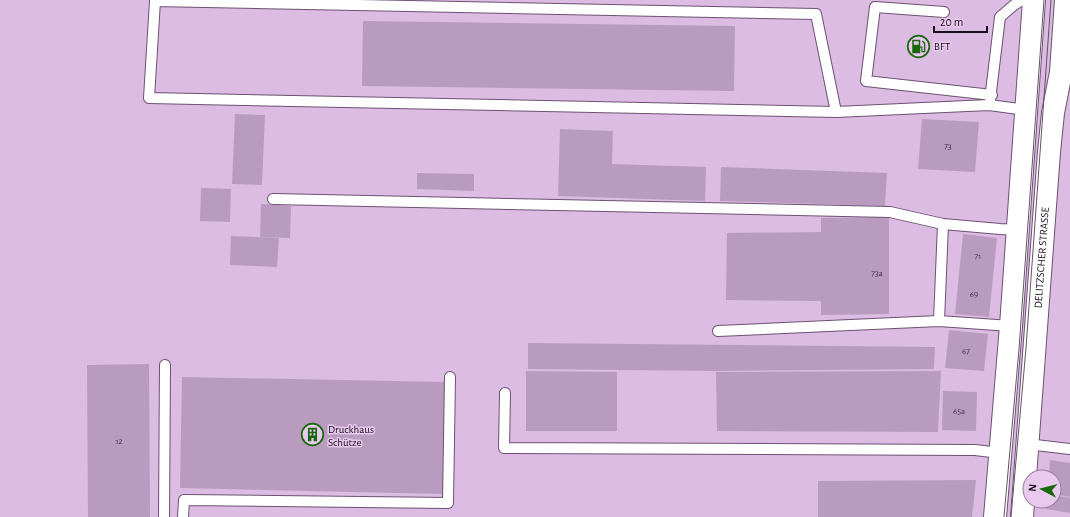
<svg xmlns="http://www.w3.org/2000/svg" width="1070" height="517" font-family="'Alegreya Sans',sans-serif">
	<style>
		.building { fill: #ba9bc0 }
		.lines { fill: none; stroke-linecap: round; stroke-linejoin: round }
		.service-casing { stroke: #6d5172; stroke-width: 12 }
		.secondary-casing { stroke: #6d5172; stroke-width: 24 }
		.service { stroke: #fff; stroke-width: 10 }
		.secondary { stroke: #fff; stroke-width: 22 }
		.tram { stroke: #645168; stroke-width: 1 }
		.labels { text-anchor: middle; stroke-width: 3; stroke-linejoin: round; paint-order: stroke }
		.number-label { font-size: 9px; fill: #403044 }
		.poi-label { font-size: 11px; fill: #180d1a; stroke: #eac9ef; text-anchor: start }
		.street-label { font-size: 11px; fill: #180d1a; stroke: #eac9ef }
	</style>
	<rect width="100%" height="100%" fill="#dcbce2"/>
	<path class="building" d="M363,21L735,26L734,91L362,86Z
		M235,114L265,115L262,185L232,184Z
		M922,119L979,122L975,172L918,169Z
		M560,129L613,131L612,164L706,167L705,201L558,196Z
		M721,167L887,173L885,206L720,201Z
		M417,173L474,174V191L417,189Z
		M201,188L231,189L230,222L200,221Z
		M261,204L291,206L290,238L260,237Z
		M889,217V314L821,315V301L726,300L727,233L821,232V218Z
		M963,234L997,238L989,317L955,314Z
		M231,236L279,238L277,267L230,265Z
		M949,330L988,334L984,371L945,368Z
		M528,343L935,347L934,369L717,371L528,369Z
		M149,364L150,517H88L87,365Z
		M526,371L617,372V431H526Z
		M941,371L938,432L717,431L716,372Z
		M182,377L445,382L443,494L180,488Z
		M943,391L977,392L976,431L942,430Z
		M1050,460L1070,463V497L1054,494V477H1049Z
		M976,480L972,517H818V481Z
		M1054,495L1070,498V513L1046,509L1047,501H1054Z"/>
	<g class="lines">
		<defs>
			<path id="service" d="M944,12L875,7L866,81L992,95
				M990,100L1000,17L1014,5L1022,0
				M836,112L816,14L155,1L149,98L836,112L989,105L1026,110
				M273,199L890,212L943,224L1000,229L1018,230
				M943,224L939,321L1011,326
				M718,331L939,321
				M505,393L504,448L975,450L1000,453
				M1027,444L1070,449
				M164,517L165,365
				M183,517L184,500L448,503L450,377"/>
			<g id="secondary">
				<path d="M995,517L1011,326L1034,0"/>
				<path id="s1" d="M1022,517L1049,152L1053,113L1061,72L1066,0"/>
			</g>
		</defs>
		<use href="#service" class="service-casing"/>
		<use href="#secondary" class="secondary-casing"/>
		<use href="#service" class="service"/>
		<use href="#secondary" class="secondary"/>
		<path class="tram" d="M1004,517L1019,349L1044,0
			M1011,517L1026,348L1051,0"/>
	</g>
	<defs>
		<symbol id="fuel-ring" viewBox="-11 -11 22 22"><circle r="9.5" fill="#eac9ef" stroke="#17680a" stroke-width="1.5"/><path d="M-5.5-6h7V0h2V4h1.3V-2.5L3-4.5l.8-.8L6-3V5H2.5V1h-1V6h-7ZM-4.2-4.7v3.2H.2V-4.7Z" fill="#17680a"/></symbol>
		<symbol id="building-ring" viewBox="-11 -11 22 22"><circle r="9.5" fill="#eac9ef" stroke="#17680a" stroke-width="1.5"/><path d="M-4-6H4V6H1V3H-1V6H-4ZM-2.5-4.3h1.7v1.8h-1.7ZM.8-4.3h1.7v1.8H.8ZM-2.5-1h1.7V.8h-1.7ZM.8-1h1.7V.8H.8Z" fill="#17680a"/></symbol>
	</defs>
	<g fill-rule="evenodd">
		<use href="#fuel-ring" x="906" y="34" width="25" height="25"/>
		<use href="#building-ring" x="300" y="422" width="25" height="25"/>
	</g>
	<g class="labels">
		<g class="number-label">
			<text x="948" y="149">73</text>
			<text x="978" y="259">71</text>
			<text x="877" y="276">73a</text>
			<text x="974" y="297">69</text>
			<text x="966" y="354">67</text>
			<text x="959" y="414">65a</text>
			<text x="119" y="444">12</text>
		</g>
		<g class="poi-label">
			<text x="934" y="50">BFT</text>
			<text x="328" y="433">Druckhaus<tspan x="328" dy="13">Schütze</tspan></text>
		</g>
		<g class="street-label">
			<text dy="4" stroke="none"><textPath href="#s1" startOffset="260">DELITZSCHER STRASSE</textPath></text>
		</g>
	</g>
	<g transform="translate(1042 489) rotate(277)"><circle r="19" fill="#eac9ef" stroke="#967e9a"/>
	<path d="M0-3L7 15L0 10L-7 15Z" fill="#17680a"/>
	<text y="-6" font-size="11" font-weight="bold" text-anchor="middle" fill="#180d1a">N</text>
	</g>
	<path d="M934 26v6h53v-6" fill="none" stroke="#180d1a" stroke-width="2"/>
	<text x="940" y="26" font-size="12" fill="#180d1a" stroke="#eac9ef" stroke-width="3" paint-order="stroke">20 m</text>
</svg>
